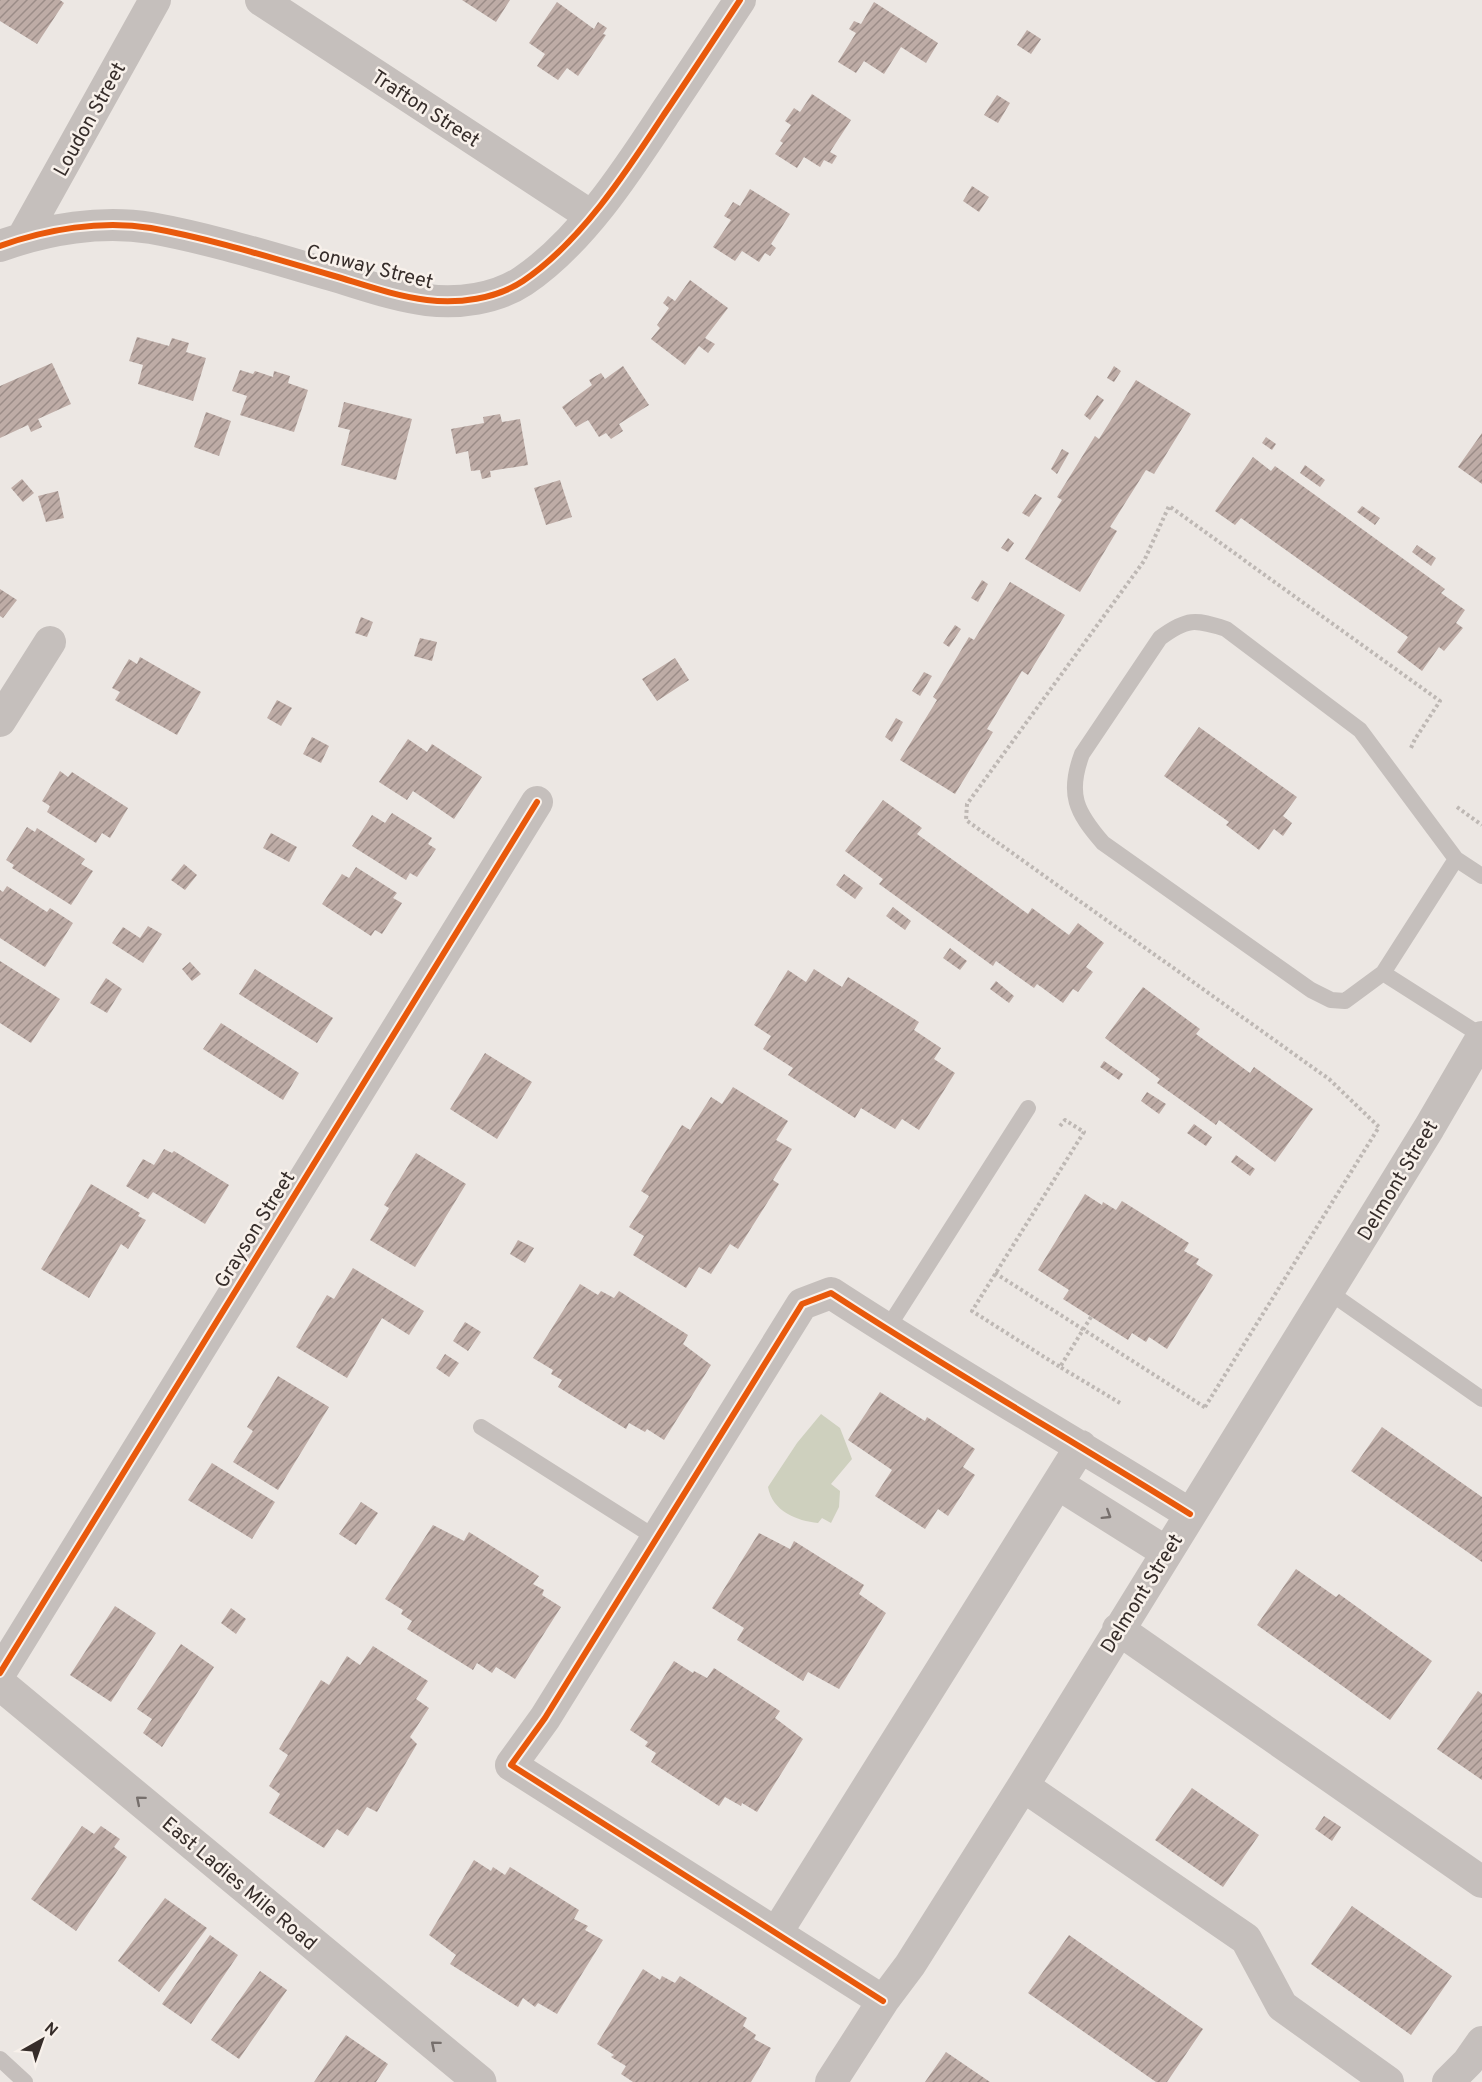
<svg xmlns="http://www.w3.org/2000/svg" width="1482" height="2082" font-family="Overpass,sans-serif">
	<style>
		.green { fill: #ced0be }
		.building { fill: url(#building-hatch) }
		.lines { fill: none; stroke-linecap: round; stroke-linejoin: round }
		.path { stroke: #beb8b4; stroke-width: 4; stroke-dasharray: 3 3; stroke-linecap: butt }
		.service { stroke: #c5bfbc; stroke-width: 16 }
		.minor { stroke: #c5bfbc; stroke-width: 32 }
		.tertiary { stroke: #c5bfbc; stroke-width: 33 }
		.cycleway-casing { stroke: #f8f1eb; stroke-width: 10 }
		.cycleway { stroke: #e8590c; stroke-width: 6 }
		.oneway { stroke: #766f6c }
		.labels { text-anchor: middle; stroke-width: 5; stroke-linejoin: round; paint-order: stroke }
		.street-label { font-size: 20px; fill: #362d2a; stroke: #f8f1eb }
	</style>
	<defs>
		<pattern id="building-hatch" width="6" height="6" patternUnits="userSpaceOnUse" patternTransform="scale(1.5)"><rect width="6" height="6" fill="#beaca6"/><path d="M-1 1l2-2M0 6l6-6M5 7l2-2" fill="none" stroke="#9b8c87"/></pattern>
	</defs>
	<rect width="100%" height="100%" fill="#ece7e3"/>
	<path class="green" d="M821,1414L840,1428L852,1459L831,1484L840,1491L839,1507L831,1523L822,1518L818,1523C797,1521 772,1511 768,1487L797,1443Z"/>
	<path class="building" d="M0,0H60L64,3L37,44L0,21Z
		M462,0H510L496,22Z
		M557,2L594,29L598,22L607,28L603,34L606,35L578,76L567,68L558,80L537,66L545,54L529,43Z
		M874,2L938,43L926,63L901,47L884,74L864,61L856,73L838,62L856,33L849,29L854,21L861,24Z
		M1027,30L1041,39L1031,54L1017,45Z
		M812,94L851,120L830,152L837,156L832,164L824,160L820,167L804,157L797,168L775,154L783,143L780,141L791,125L785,121L794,108L800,112Z
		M997,95L1010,103L998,123L984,115Z
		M972,186L989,197L979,212L963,201Z
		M750,189L790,214L771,244L776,248L770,256L765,253L759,262L742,251L735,261L713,247L731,220L724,216L733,202L740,206Z
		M690,280L728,308L705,338L715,344L708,353L699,346L685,365L651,339L660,328L657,325L669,308L663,303L668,296L675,301Z
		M137,337L169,346L172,338L189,343L186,352L206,358L193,401L138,384L143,365L129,361Z
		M52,363L71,404L38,419L42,427L31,432L28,425L0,438V386Z
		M623,366L649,405L619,424L623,431L611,439L606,433L599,437L588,420L576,427L562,407L592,385L589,380L601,373L605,379Z
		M1114,366L1121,371L1114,382L1107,378Z
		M240,370L253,374L255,371L273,377L274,371L290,376L288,383L308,390L294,432L240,415L247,396L232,391Z
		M1136,380L1191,414L1154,474L1146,470L1110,527L1117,531L1080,592L1025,559L1062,500L1057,497L1095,436L1099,439Z
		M1097,395L1104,400L1090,420L1084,415Z
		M344,402L412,419L396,480L341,465L350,430L338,427Z
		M206,412L231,421L219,456L194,447Z
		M500,414L502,422L520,419L528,465L490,471L491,477L482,479L480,470L471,471L468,451L456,454L451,429L484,423L483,417Z
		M1482,433V484L1458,467Z
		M1266,437L1276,444L1272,450L1262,443Z
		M1062,449L1069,453L1057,474L1051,469Z
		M1253,457L1271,471L1275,466L1445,589L1441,593L1465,610L1456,623L1463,628L1444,651L1439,647L1422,671L1397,652L1408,637L1241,518L1235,525L1215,511Z
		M1305,465L1325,480L1320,487L1300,473Z
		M22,479L34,493L23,502L11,488Z
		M560,480L572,517L546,525L534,488Z
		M58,491L64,518L46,522L38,496Z
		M1035,494L1042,498L1029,517L1022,513Z
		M1362,506L1380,518L1375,525L1357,512Z
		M1008,538L1014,543L1008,552L1001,548Z
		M1417,545L1436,558L1431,566L1412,552Z
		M982,580L988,584L978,602L971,598Z
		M1010,582L1065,615L1028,675L1022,671L987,729L993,732L955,794L900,760L937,700L933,697L969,637L974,640Z
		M0,589L17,600L3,618L0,616Z
		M361,617L373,622L367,637L355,633Z
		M955,625L961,629L949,647L943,643Z
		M420,638L437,642L432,661L414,656Z
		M140,657L201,692L177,735L115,700L120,692L112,688L129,659L137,664Z
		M675,658L689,680L657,701L642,679Z
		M924,672L932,676L920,696L912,691Z
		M277,700L292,708L281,726L267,718Z
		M896,718L903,722L892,742L885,737Z
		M1199,727L1297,797L1283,816L1292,823L1283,836L1274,829L1259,850L1226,825L1229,822L1164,776Z
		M312,737L329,746L321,763L303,754Z
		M408,739L427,752L432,744L482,777L454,819L413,791L407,800L379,782Z
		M60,771L68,777L72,772L128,808L110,838L102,833L96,843L47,812L50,806L42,801Z
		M883,800L922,828L917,834L1028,914L1032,908L1069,935L1078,923L1104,943L1086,967L1093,972L1078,992L1073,989L1063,1003L1037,984L1034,988L996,961L993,966L879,884L883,879L845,851Z
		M392,813L432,838L428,844L436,849L417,877L410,873L406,880L352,846L372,815L385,823Z
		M27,827L35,832L37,828L85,859L81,864L93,871L71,905L12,868L14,865L6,860Z
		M271,833L297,847L289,862L263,848Z
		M184,864L197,875L185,890L171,880Z
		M356,867L397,893L393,898L402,903L382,934L375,930L371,936L322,904L342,874L349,878Z
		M844,874L863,888L855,899L836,885Z
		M7,886L47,912L50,908L73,923L45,967L0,938V890L3,892Z
		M893,907L911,921L905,930L886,916Z
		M148,926L162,934L143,963L112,943L123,927L140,938Z
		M950,948L967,961L960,970L943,958Z
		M0,961L60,999L31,1043L0,1023Z
		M190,962L201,974L192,981L182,969Z
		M255,969L333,1018L317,1043L239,994Z
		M814,969L842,987L848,977L919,1022L914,1030L941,1048L934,1059L955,1073L919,1130L902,1119L895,1129L861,1108L855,1118L788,1075L793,1068L763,1049L771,1036L754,1025L788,970L806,982Z
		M106,978L122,989L107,1013L90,1003Z
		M996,981L1014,996L1009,1003L990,989Z
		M1143,987L1200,1029L1196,1034L1250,1073L1254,1067L1313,1109L1275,1162L1219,1120L1216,1125L1157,1083L1160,1079L1105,1038Z
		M221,1023L299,1073L283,1100L203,1049Z
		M485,1053L532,1082L497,1139L450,1109Z
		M1104,1061L1123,1074L1119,1080L1100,1067Z
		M733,1087L788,1121L776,1140L792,1149L773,1180L779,1184L738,1249L730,1244L711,1274L699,1267L686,1288L633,1255L644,1236L629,1227L649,1196L641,1191L682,1125L690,1130L711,1097L722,1104Z
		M1147,1092L1166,1104L1159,1114L1141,1101Z
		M1194,1124L1212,1137L1206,1146L1187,1133Z
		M164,1149L172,1153L174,1151L229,1185L205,1224L153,1192L148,1199L126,1186L143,1159L154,1165Z
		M416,1153L466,1184L415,1267L370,1240L389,1208L384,1205Z
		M1236,1155L1255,1169L1250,1176L1231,1162Z
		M91,1184L140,1213L138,1216L146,1220L128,1249L121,1244L89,1298L41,1269Z
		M1085,1194L1102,1205L1103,1202L1116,1210L1122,1201L1189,1243L1184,1251L1199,1259L1196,1264L1213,1275L1167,1349L1149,1337L1146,1342L1132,1333L1128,1340L1063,1299L1069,1290L1038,1270Z
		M518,1240L534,1248L525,1263L510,1254Z
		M353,1268L424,1311L409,1335L382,1318L347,1378L296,1347L327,1295L334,1299Z
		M580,1284L598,1295L601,1291L614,1298L619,1291L688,1335L683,1344L711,1365L664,1440L647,1429L645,1432L629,1423L626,1429L558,1387L562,1380L551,1374L553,1370L533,1358Z
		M465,1322L481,1332L468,1351L453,1341Z
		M445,1354L459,1363L449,1377L436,1368Z
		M278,1376L329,1407L278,1490L233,1462L253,1431L247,1427Z
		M880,1392L925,1421L927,1417L975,1449L963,1467L975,1475L948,1516L938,1509L925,1529L875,1496L892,1470L848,1440Z
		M1382,1427L1482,1497V1562L1351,1471Z
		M212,1463L275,1502L252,1539L188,1500Z
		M361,1502L378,1513L356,1545L339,1534Z
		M433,1525L464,1541L469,1532L539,1576L533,1584L544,1590L542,1595L561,1607L515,1679L496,1667L492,1673L477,1663L473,1670L407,1629L412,1621L401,1614L403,1610L385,1599Z
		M759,1533L790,1549L794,1541L864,1585L859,1594L886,1613L839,1689L808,1672L803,1681L737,1640L744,1628L712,1608Z
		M1296,1569L1336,1597L1339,1594L1432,1661L1390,1720L1257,1625Z
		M115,1606L156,1633L111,1702L70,1675Z
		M231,1608L246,1619L236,1634L221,1623Z
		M181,1644L214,1667L162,1747L143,1733L152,1719L137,1709Z
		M373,1646L428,1681L416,1699L429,1708L410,1737L417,1744L377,1812L367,1807L348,1836L337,1829L324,1848L269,1813L280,1794L269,1786L288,1755L279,1749L321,1680L329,1685L347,1656L360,1665Z
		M674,1661L693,1673L694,1671L707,1678L714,1668L780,1711L775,1718L803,1739L757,1812L742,1803L741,1806L725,1797L719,1806L651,1762L656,1753L645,1746L648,1742L630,1730Z
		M1478,1691L1482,1694V1780L1437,1749Z
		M1192,1788L1259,1835L1223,1887L1155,1840Z
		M1324,1816L1341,1827L1332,1841L1315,1829Z
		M82,1826L94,1834L101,1826L120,1839L114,1847L127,1857L76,1931L31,1899Z
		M474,1860L491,1871L493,1867L505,1875L510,1867L579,1910L574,1919L588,1926L585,1930L603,1940L557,2014L538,2003L535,2007L523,1998L518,2007L450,1964L456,1955L429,1935Z
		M165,1898L207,1928L159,1992L118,1961Z
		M1352,1906L1452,1976L1411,2035L1311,1964Z
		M210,1935L238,1955L191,2024L162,2004Z
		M1069,1935L1203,2029L1167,2082H1156L1028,1993Z
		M643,1969L660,1980L662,1976L675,1983L680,1976L747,2018L743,2026L756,2035L754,2039L771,2048L751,2082H633L621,2074L626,2066L611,2057L614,2055L597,2044Z
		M260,1971L287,1990L239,2059L211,2040Z
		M346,2035L388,2064L376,2082H314Z
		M946,2052L990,2082H925Z"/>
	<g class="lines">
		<path class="path" d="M1457,807L1482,825
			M1060,1126L1065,1120L1084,1132L972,1311L1060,1367
			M995,1273L1206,1408
			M1091,1317L1060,1367L1120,1403
			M1205,1407L1379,1127L1329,1079L966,820L967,804L1144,561L1169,506L1440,701L1415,739L1410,750"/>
		<path class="service" d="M1482,876L1456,859L1360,730L1226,629C1195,619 1187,618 1160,638L1082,754C1067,794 1076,812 1103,843L1311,990L1331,1000L1345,1001L1383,973L1482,1036
			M1383,973L1456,859
			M1329,1292L1482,1399
			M887,1329L1028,1108
			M481,1427L656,1538
			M0,2059L25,2082"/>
		<path class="minor" d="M261,0L591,216
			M23,237L155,0
			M0,246C47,229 101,220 151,228C212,239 272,258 331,275C362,284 394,296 427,300C458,304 496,299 523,281C581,242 627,171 665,113C690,76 715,38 740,0
			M0,721L50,642
			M1058,1484L1166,1552
			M1118,1629L1482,1882
			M0,1673L537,802
			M1023,1786L1246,1939L1282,2006L1388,2082
			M777,1932L1081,1446
			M883,2001L511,1765L545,1718L802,1304L831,1293C949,1370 1071,1440 1190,1514
			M831,2082L883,2001L910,1965L1023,1786L1429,1128L1482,1037
			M1448,2082L1468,2062L1482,2042"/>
		<path class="tertiary" d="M0,1684L480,2082"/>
		<defs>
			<path id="cycleway" d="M0,246C47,229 101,220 151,228C212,239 272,258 331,275C362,284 394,296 427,300C458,304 496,299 523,281C581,242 627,171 665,113C690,76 715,38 740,0
				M0,1673L537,802
				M883,2001L511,1765L545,1718L802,1304L831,1293C949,1370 1071,1440 1190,1514"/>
		</defs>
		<use href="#cycleway" class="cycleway-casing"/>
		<use href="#cycleway" class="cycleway"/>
	</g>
	<defs><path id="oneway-chevron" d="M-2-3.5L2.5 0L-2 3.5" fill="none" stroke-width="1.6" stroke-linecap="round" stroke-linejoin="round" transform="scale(1.5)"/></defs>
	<g class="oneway">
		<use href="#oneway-chevron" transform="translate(1107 1515) rotate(32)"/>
		<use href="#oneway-chevron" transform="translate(140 1800) rotate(-140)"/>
		<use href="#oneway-chevron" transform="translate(435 2045) rotate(-140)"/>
	</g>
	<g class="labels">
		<g class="street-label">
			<text transform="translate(426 108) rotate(33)" y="7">Trafton Street</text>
			<text transform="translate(89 119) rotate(-61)" y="7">Loudon Street</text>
			<text transform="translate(370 266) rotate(14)" y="7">Conway Street</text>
			<text transform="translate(1397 1180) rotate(-59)" y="7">Delmont Street</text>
			<text transform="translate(254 1229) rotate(-58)" y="7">Grayson Street</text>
			<text transform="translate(1141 1593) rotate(-58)" y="7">Delmont Street</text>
			<text transform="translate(240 1883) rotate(40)" y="7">East Ladies Mile Road</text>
		</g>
	</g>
	<g transform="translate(42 2040) rotate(40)" stroke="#f8f1eb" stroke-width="4.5" paint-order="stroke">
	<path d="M0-4.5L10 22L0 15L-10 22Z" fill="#362d2a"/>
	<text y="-9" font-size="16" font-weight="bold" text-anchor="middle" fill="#362d2a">N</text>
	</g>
</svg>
